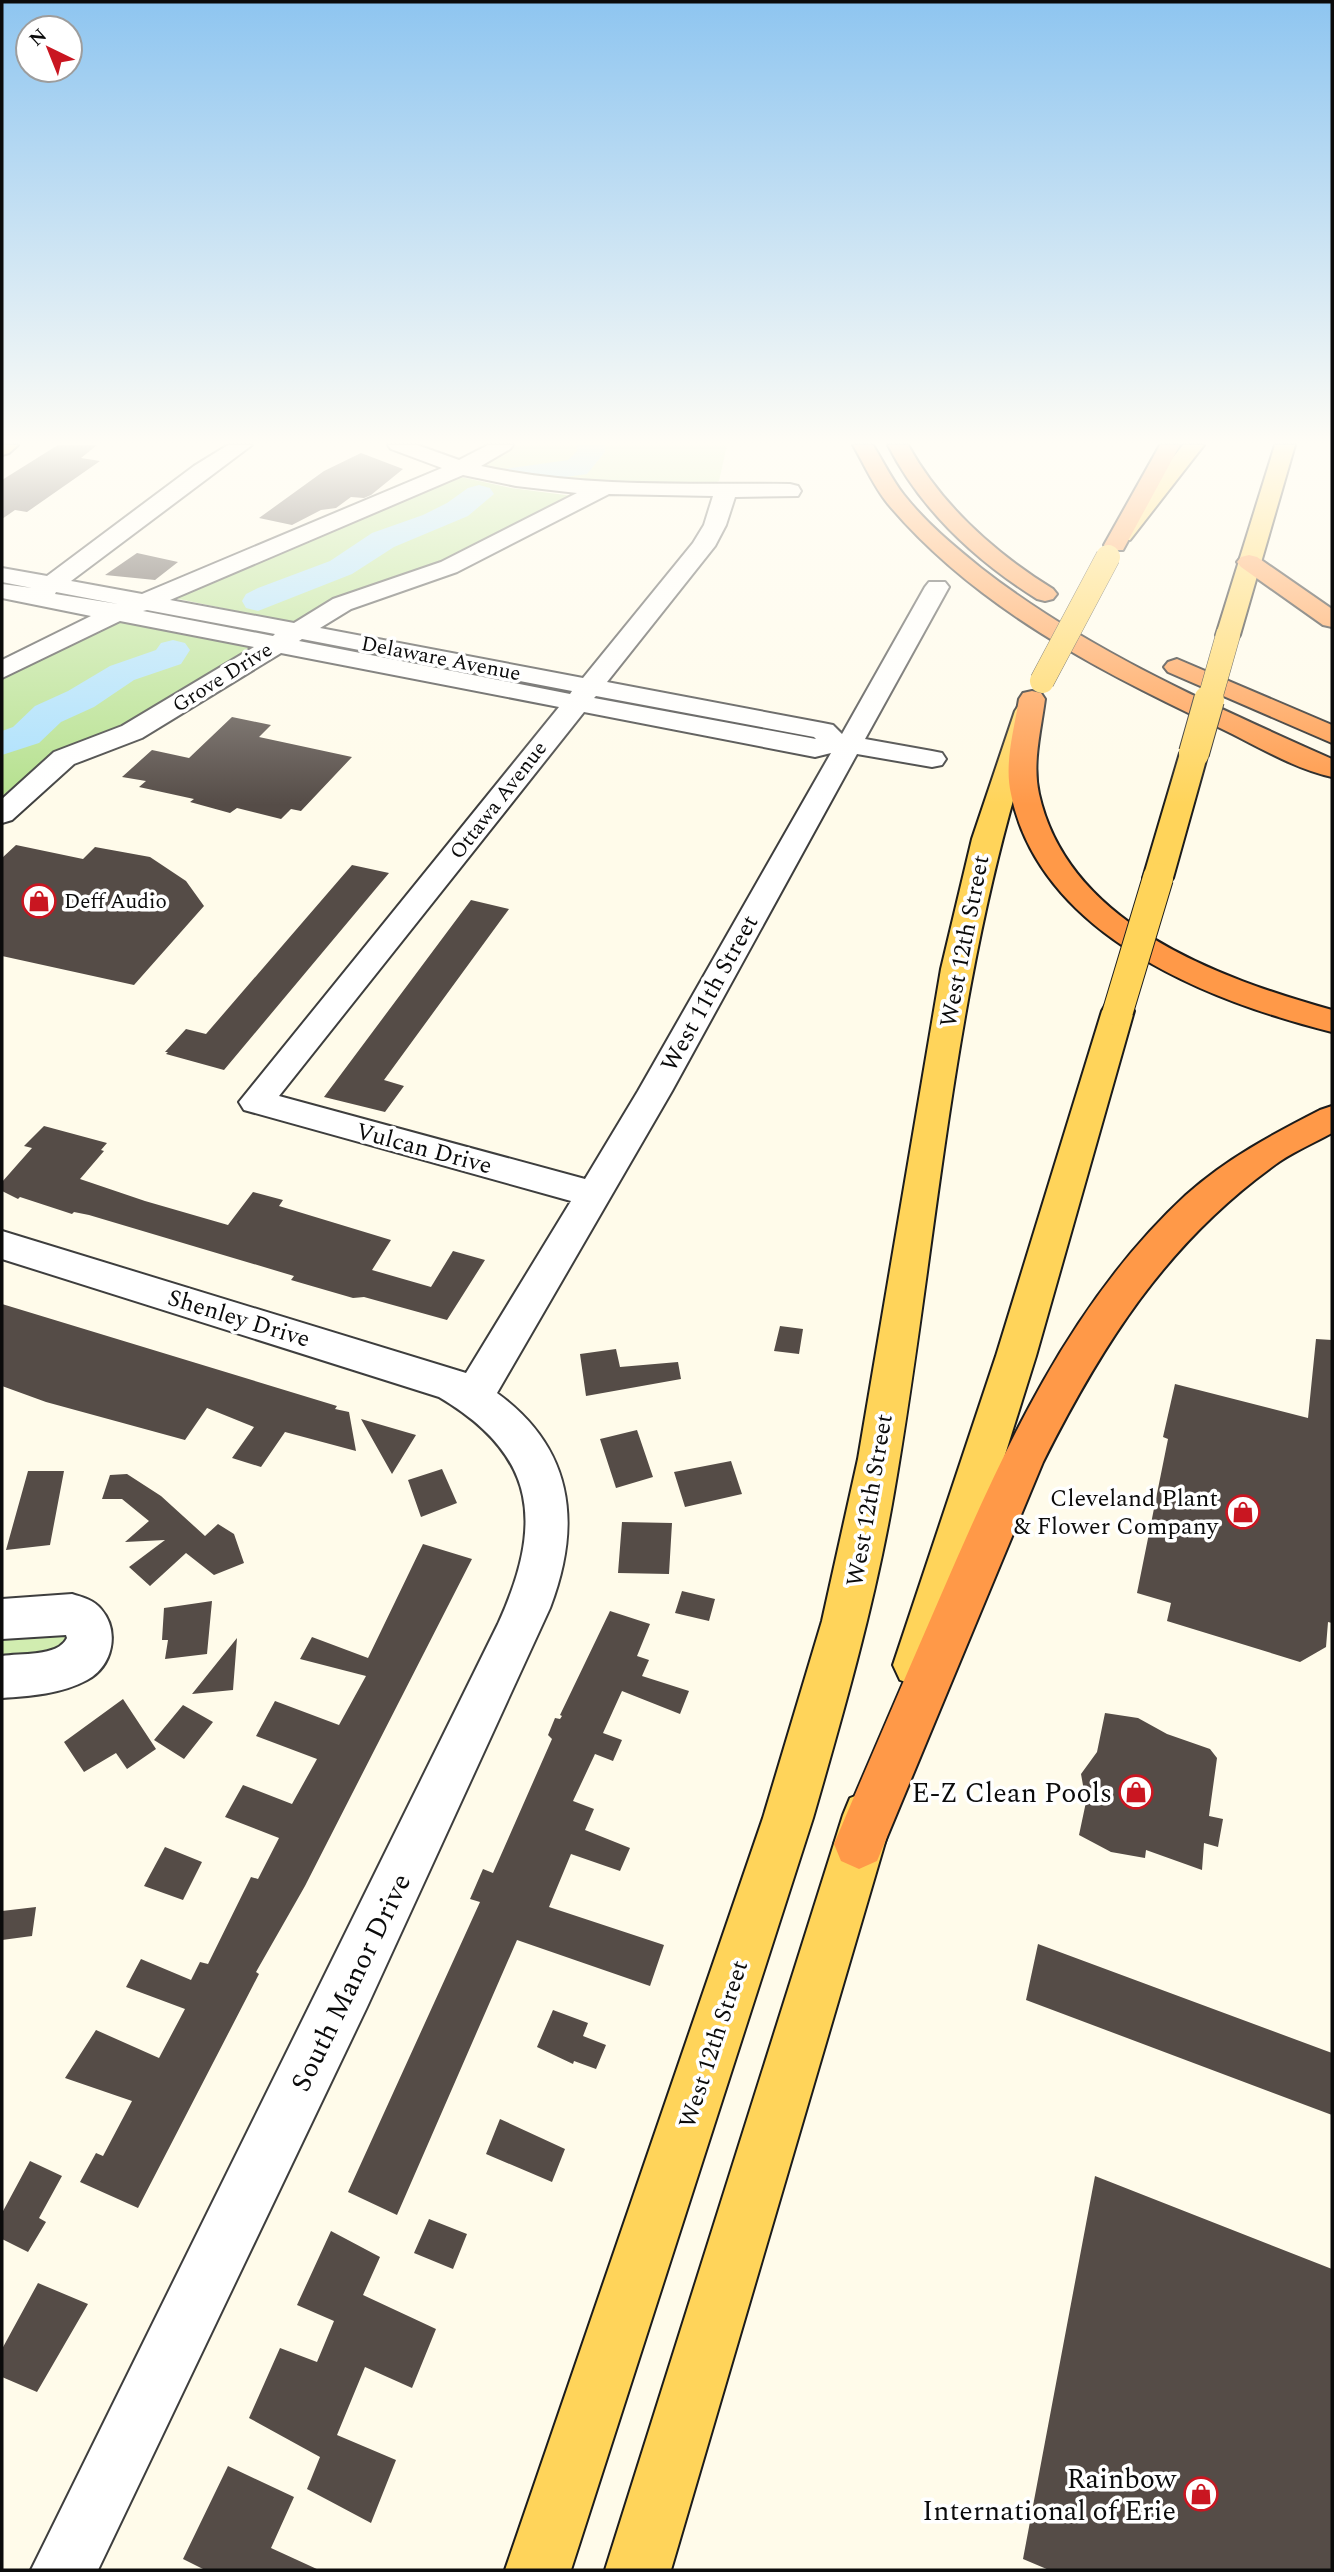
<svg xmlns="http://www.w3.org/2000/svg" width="1334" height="2572" font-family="Spectral,serif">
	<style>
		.green { fill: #d1edb0 }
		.forest { fill: #b4e08d }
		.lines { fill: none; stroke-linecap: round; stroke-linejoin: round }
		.river { fill: #a8dffd; fill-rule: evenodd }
		.building { fill: #554c47 }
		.minor-casing { stroke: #3e3e3e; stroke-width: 4 }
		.major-casing { stroke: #1c1c1c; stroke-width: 4 }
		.highway-casing { stroke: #1c1c1c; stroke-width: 4 }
		.minor { fill: #fff; fill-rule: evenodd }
		.major { fill: #ffd45a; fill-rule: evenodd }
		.highway { fill: #ff9948; fill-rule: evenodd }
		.major-bridge-far1-casing { stroke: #1c1c1c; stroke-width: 25; stroke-linecap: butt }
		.major-bridge-casing { stroke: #1c1c1c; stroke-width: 32; stroke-linecap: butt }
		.major-bridge-far1 { stroke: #ffd45a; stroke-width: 24 }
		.major-bridge { stroke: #ffd45a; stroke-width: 30 }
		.labels { text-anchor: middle; stroke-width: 7; stroke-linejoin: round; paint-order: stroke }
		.far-street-label { font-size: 21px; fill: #0b0b0b; stroke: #fff }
		.far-poi-label { font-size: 21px; fill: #0b0b0b; stroke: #fff; text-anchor: start }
		.street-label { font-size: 24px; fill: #0b0b0b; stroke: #fff }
		.poi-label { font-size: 24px; fill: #0b0b0b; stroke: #fff; text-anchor: end }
		.near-poi-label { font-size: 28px; fill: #0b0b0b; stroke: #fff; text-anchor: end }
		.near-street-label { font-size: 28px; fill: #0b0b0b; stroke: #fff }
	</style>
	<rect width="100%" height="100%" fill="#fffbea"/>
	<path class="green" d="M509,445H727L719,481L706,486L556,482L482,466Z
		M61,1633L71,1640L57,1652L2,1657V1639Z"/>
	<path class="forest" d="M452,475L511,488L573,496L448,560L400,579L359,590L331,601L294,623L174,598Z
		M116,619L248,644L252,647V651L141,721L44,761L2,796V678Z"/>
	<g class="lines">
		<path class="river" d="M577,445H605V452L587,474L515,484L505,481L500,475L505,469L568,460L577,451Z
			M479,485L490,488L494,494L468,516L394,547L352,574L258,611L246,608L242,601L246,594L258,588L330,561L372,533L423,515L447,503L468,488Z
			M173,640L185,643L190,650L181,664L134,680L94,707L61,722L39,743L2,755V731L13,727L35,706L68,691L110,666L156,650L161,643Z"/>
	</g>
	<path class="building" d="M58,445H97L81,458L100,461L27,512L15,510L2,519V480Z
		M361,453L403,469L371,495L364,498L351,497L336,508L321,510L292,525L259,518L324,471Z
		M137,553L178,562L155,580L105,575Z
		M232,717L271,725L259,737L352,757L301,811L291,809L281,819L237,808L230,813L190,802L194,799L139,787L146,781L122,777L152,750L189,758Z
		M16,845L83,859L95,847L150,857L186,881L204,906L134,985L2,956V858Z
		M352,865L389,873L224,1070L166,1054L168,1052H165L186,1029L206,1034Z
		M471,900L509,909L384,1080L404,1086L385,1112L324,1097Z
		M44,1126L107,1143L101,1150L104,1151L80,1179L145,1201L228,1225L253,1192L283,1200L279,1206L391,1240L372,1270L431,1287L453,1251L485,1260L447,1320L364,1297L353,1298L291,1280L294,1276L89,1215L74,1212L72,1214L20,1197L18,1199L2,1191V1182L32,1148L24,1146Z
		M2,1304L337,1406L335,1409L349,1412L356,1451L285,1432L261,1467L232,1458L254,1427L207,1408L185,1440L46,1402L2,1386Z
		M780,1326L803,1329L799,1354L774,1351Z
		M1316,1339L1332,1340V1623L1328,1622L1326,1647L1300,1662L1167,1621L1171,1603L1137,1593L1168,1439L1163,1437L1175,1384L1308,1418Z
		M616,1349L620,1367L678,1362L681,1379L586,1396L580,1354Z
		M361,1419L416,1435L392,1474Z
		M637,1430L653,1477L616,1488L600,1439Z
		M731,1461L742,1494L685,1507L674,1472Z
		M442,1469L457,1503L421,1517L408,1480Z
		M28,1471H64L50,1545L6,1550Z
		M127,1474L161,1496L205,1536L218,1524L234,1534L244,1563L214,1575L186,1553L150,1586L129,1567L165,1540L125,1542L149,1521L122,1499H102L110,1475Z
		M622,1522L672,1523L669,1574L618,1573Z
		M423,1544L472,1559L305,1886L256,1972L259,1974L138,2208L80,2182L96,2153L103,2156L132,2101L65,2078L96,2030L159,2058L185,2009L126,1987L141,1959L191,1980L200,1962L208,1964L251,1877L258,1879L279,1838L225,1817L243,1785L292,1804L317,1759L256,1736L275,1701L339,1725L366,1676L300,1659L312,1637L368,1658Z
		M682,1591L715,1599L709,1621L675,1613Z
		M212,1601L207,1654L165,1659L168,1640H162L164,1608Z
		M610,1611L650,1624L637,1656L649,1660L642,1676L689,1691L680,1714L622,1691L603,1733L622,1740L613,1761L595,1754L573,1801L594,1809L585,1830L630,1848L620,1871L571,1854L549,1907L664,1945L650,1986L517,1940L397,2215L348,2192L480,1902L470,1899L483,1869L493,1873L552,1739L548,1735L555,1718L560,1719L562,1716L560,1715Z
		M237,1638L233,1690L192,1694Z
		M123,1699L156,1749L127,1769L116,1753L84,1772L64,1742Z
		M183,1705L213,1722L184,1759L154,1740Z
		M1105,1713L1138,1718L1167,1734L1210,1749L1217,1758L1209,1816L1223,1819L1218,1847L1204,1843L1202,1870L1146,1850L1145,1858L1111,1852L1079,1835L1086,1802L1081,1774L1097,1752Z
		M165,1847L202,1862L183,1900L144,1886Z
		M36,1907L32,1936L2,1940V1911Z
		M1038,1944L1332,2053V2115L1026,2000Z
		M553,2010L588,2023L583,2036L606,2045L596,2069L574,2061L573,2064L537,2047Z
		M500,2119L565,2149L552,2182L486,2154Z
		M30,2161L62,2176L39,2218L46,2222L28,2252L2,2239V2213Z
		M1095,2176L1332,2269V2570H1049L1023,2559Z
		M429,2219L467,2234L453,2269L414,2253Z
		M331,2231L380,2257L363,2295L436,2329L412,2388L365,2367L337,2435L396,2460L371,2523L307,2489L320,2457L249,2418L280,2348L317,2362L334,2321L297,2305Z
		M38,2283L88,2304L37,2392L2,2377V2349Z
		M228,2466L294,2497L271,2548L319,2570H205L183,2559Z"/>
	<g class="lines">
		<defs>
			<path id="minor" d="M228,445H252L71,581L142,594L442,468L391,449L388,445H417L459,460L488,445H513L510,449L481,466C582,488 687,483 790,484L798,486L801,491L798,496L735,497L726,525L715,546L607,682L823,723L833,725L842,734L925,587L929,582H945L949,587L865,739L932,751L942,753L946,759L942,765L932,767L857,754L672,1091L497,1393C574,1449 582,1524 550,1608L367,2007L98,2570H31L498,1624C543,1525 539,1456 439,1397L2,1259V1231L466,1373L571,1201L244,1110L239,1102L559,707L281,653L142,738L74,764L12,820L2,823V799L54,752L122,726L254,647L120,621L2,678V660L91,616L2,598V584L32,588L2,582V568L47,576L194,466ZM463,475L516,486L577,493L441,562L333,599L294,623L170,600ZM609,494L713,496L704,525L693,543L583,678L320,628L351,609L457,572ZM56,592L118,604L55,594ZM147,610L275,634L273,636L143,611ZM302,639L572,691L570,694L299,641ZM596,696L814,737L816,739L594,698ZM584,712L815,757L831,753L638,1091L585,1179L279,1096Z
				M72,1594C82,1597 94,1600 101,1609C120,1631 113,1666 87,1680C61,1694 31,1696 2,1698V1656C20,1653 58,1657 67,1638L66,1635L2,1639V1599Z"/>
			<path id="major" d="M2,445H18L9,453L2,455Z
				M1183,445H1204L1130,540H1114L1111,535L1114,530Z
				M1275,445H1295L1240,635L1237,640L1228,642L1219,640L1216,635Z
				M1028,703L1037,705L1041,711C952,967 939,1239 892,1504C873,1610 843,1714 813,1818L571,2570H505L763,1818L822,1621L858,1459L941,969L972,839L1015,711L1019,705Z
				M1194,745L1204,747L1208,753L1173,878L1169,884L1158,887L1147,884L1143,878L1180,753L1184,747Z
				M1118,1000L1130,1004L1134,1011L1036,1356L939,1665L932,1680L916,1686L900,1680L893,1665L996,1356L1102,1011L1106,1004Z
				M868,1791L886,1798L893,1815L671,2570H605L843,1815L850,1798Z"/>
			<path id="highway" d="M853,445H873C883,461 892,480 904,495C926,523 954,546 981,568C1086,650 1211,705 1332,759V777C1294,769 1256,745 1220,728C1100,672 975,607 888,504C874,487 864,464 853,445Z
				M888,445H908C942,506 995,553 1053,589L1057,594L1053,599L1045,601L1037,599C975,560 921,510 888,445Z
				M1160,445H1180L1123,550H1107L1104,545Z
				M1249,555L1257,557L1332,609V627L1323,625L1241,567L1237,562L1241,557Z
				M1177,659L1332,725V743L1168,672L1164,667L1168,662Z
				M1032,691L1041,693L1045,699C1041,730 1032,763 1039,794C1068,924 1218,978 1332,1010V1032C1208,1001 1040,935 1011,794C1004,763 1014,730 1019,699L1023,693Z
				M1332,1106V1133C1312,1144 1290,1153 1272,1167C1165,1245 1102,1345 1043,1462L877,1861L859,1869L841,1861L834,1844C869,1761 905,1678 941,1595C1003,1452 1069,1303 1186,1195C1226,1159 1273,1134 1320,1110Z"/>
		</defs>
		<use href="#minor" class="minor-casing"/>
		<use href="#major" class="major-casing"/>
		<use href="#highway" class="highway-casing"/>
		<use href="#minor" class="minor"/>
		<use href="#major" class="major"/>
		<use href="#highway" class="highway"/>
		<defs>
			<path id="major-bridge-far1" d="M1042,681L1108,557
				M1209,702L1228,635"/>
			<path id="major-bridge" d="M1194,753L1209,700
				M1118,1011L1158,878"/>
		</defs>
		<use href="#major-bridge-far1" class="major-bridge-far1-casing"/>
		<use href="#major-bridge" class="major-bridge-casing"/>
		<use href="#major-bridge-far1" class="major-bridge-far1"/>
		<use href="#major-bridge" class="major-bridge"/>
	</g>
	<linearGradient id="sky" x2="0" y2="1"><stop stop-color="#8ec5f0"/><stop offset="0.55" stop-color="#fffdf6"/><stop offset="1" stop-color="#fffdf6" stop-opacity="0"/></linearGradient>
	<rect width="1334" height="805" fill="url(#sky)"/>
	<defs>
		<symbol id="shop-ring" viewBox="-11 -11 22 22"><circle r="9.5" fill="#fff" stroke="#c91621" stroke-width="1.5"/><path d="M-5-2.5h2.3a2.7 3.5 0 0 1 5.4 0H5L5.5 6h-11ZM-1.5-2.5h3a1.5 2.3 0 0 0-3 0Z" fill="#c91621"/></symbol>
	</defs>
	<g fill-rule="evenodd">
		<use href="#shop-ring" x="20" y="882" width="38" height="38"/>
		<use href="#shop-ring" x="1224" y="1493" width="38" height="38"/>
		<use href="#shop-ring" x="1117" y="1773" width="38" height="38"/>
		<use href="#shop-ring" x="1182" y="2475" width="38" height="38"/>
	</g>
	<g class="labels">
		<g class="far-street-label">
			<text transform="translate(441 658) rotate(11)" y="7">Delaware Avenue</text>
			<text transform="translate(222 677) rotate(-32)" y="7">Grove Drive</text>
			<text transform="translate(498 800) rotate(-52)" y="7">Ottawa Avenue</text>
		</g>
		<g class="far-poi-label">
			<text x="64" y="908">Deff Audio</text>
		</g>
		<g class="street-label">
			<text transform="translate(964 941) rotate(-79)" y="8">West 12th Street</text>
			<text transform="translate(709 993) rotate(-61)" y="8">West 11th Street</text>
			<text transform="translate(424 1148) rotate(15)" y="8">Vulcan Drive</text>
			<text transform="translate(239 1318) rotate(17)" y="8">Shenley Drive</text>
			<text transform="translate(869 1500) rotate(-80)" y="8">West 12th Street</text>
			<text transform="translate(713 2044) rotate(-72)" y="8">West 12th Street</text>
		</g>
		<g class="poi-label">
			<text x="1218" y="1506">Cleveland Plant<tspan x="1218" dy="28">&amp; Flower Company</tspan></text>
		</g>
		<g class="near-poi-label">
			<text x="1112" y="1802">E-Z Clean Pools</text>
			<text x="1176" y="2488">Rainbow<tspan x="1176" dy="32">International of Erie</tspan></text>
		</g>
		<g class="near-street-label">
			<text transform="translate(350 1982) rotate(-64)" y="10">South Manor Drive</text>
		</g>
	</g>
	<rect width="1334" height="2572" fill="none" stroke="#0b0b0b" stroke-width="7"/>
	<g transform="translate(49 49) rotate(317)"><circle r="33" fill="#ffffff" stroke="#9d9d9d" stroke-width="2"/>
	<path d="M0-5L12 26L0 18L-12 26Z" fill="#c91621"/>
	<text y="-10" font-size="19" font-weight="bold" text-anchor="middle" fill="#0b0b0b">N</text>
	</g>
</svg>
